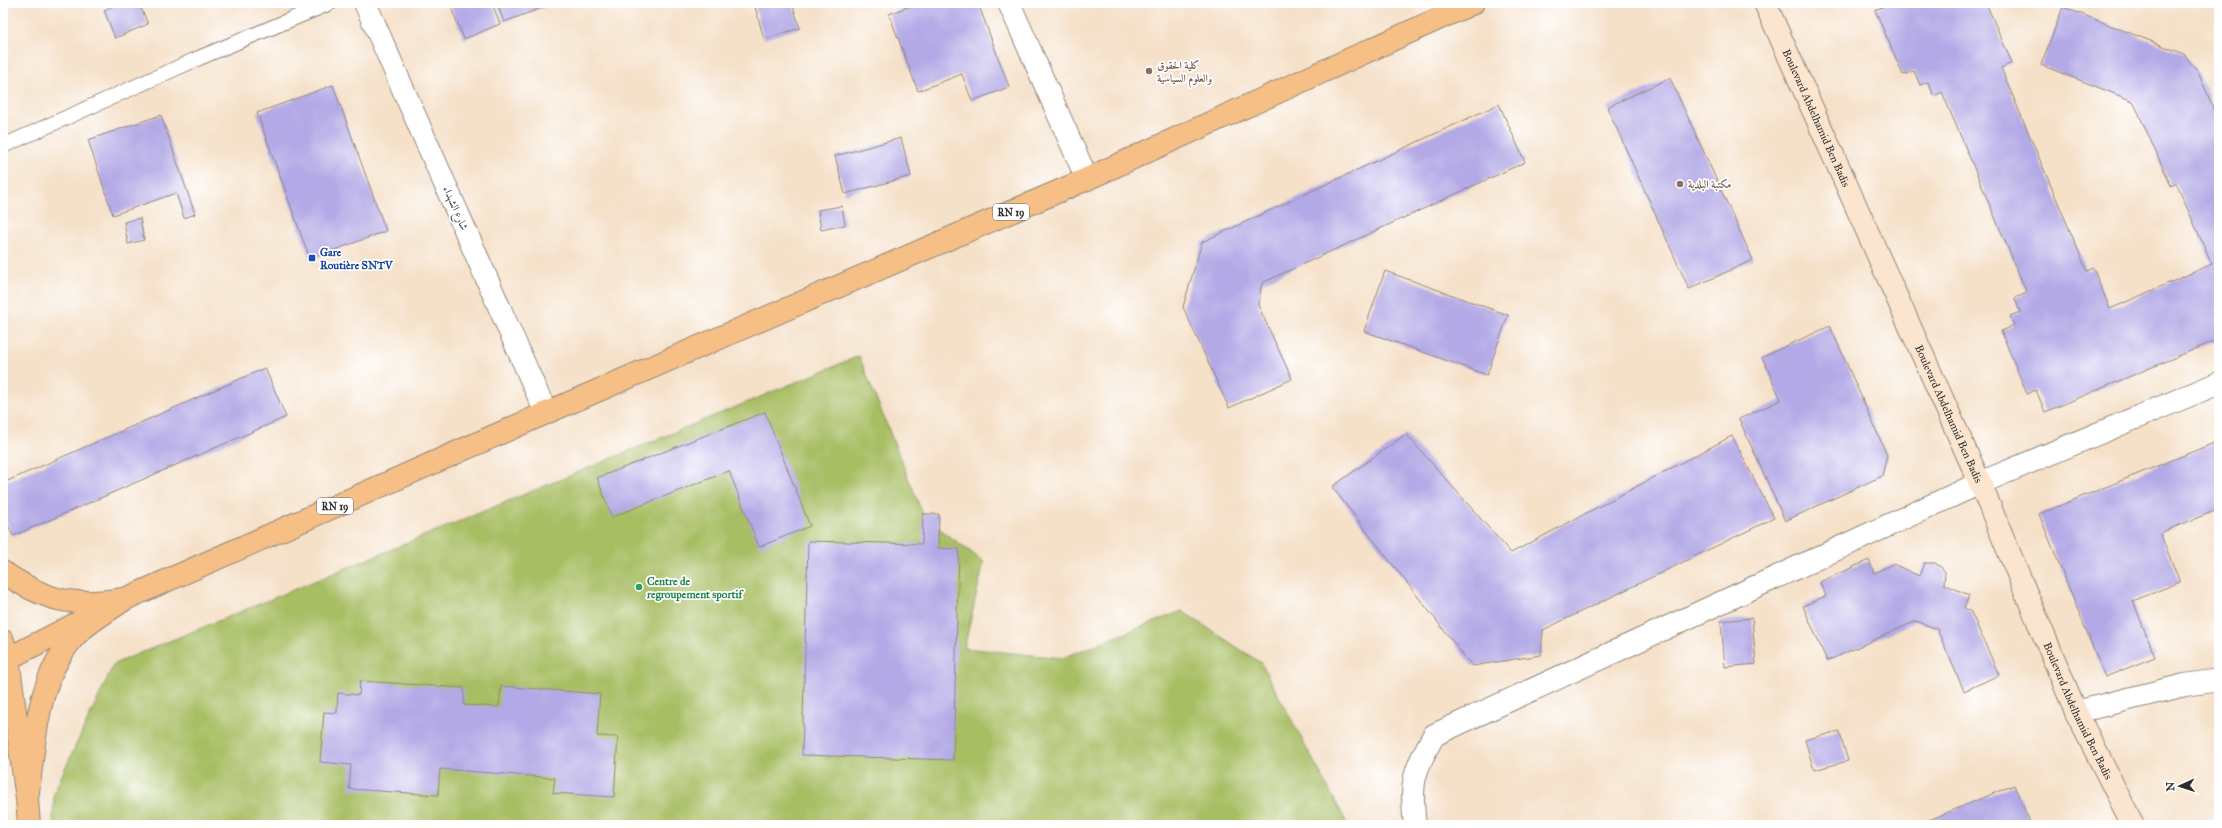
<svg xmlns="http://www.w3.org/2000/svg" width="2222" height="828" font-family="'IM FELL Great Primer',Amiri,serif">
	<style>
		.green { fill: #a8be63; stroke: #6a7447 }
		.building { fill: #b2a9e6 }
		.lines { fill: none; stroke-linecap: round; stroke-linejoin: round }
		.service-casing { stroke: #90867a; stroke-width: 16 }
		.minor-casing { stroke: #90867a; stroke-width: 24 }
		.secondary-casing { stroke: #90867a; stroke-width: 24 }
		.primary-casing { stroke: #90867a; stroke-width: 24 }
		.trunk-casing { stroke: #90867a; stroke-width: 24 }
		.service { stroke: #fff; stroke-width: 14 }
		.minor { stroke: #fff; stroke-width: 22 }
		.secondary { stroke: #fbe5cf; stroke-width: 22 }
		.primary { stroke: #f5bf86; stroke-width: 22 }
		.trunk { stroke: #f5bf86; stroke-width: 22 }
		.education-dot { fill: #8d6e63; stroke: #fff; stroke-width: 1.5 }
		.transit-dot { fill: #1a4fb4; stroke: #fff; stroke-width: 1.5 }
		.leisure-dot { fill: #2e9e5b; stroke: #fff; stroke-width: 1.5 }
		.labels { text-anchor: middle; stroke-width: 3.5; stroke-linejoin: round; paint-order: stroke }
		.shield { fill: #fff; stroke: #6b6b6b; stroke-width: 1 }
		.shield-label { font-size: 10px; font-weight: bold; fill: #2b2b2b }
		.education-label { font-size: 11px; font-weight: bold; fill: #785e54; stroke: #fff; text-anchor: start }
		.street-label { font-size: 11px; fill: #2b2b2b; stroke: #fff }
		.transit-label { font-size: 11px; font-weight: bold; fill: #164399; stroke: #fff; text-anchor: start }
		.leisure-label { font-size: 11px; font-weight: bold; fill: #27864d; stroke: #fff; text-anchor: start }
	</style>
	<rect width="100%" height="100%" fill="#fff"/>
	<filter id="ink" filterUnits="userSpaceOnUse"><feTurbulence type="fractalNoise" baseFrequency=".025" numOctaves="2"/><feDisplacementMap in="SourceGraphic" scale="8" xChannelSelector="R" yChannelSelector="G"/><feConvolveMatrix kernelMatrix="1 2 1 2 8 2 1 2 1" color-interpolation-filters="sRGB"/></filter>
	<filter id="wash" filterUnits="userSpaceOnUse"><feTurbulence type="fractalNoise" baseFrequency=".012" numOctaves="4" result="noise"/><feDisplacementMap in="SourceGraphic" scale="16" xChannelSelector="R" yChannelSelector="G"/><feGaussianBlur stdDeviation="0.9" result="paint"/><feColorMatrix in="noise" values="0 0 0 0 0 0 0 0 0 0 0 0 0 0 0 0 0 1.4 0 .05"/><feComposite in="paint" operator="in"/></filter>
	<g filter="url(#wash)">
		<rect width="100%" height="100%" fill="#f5e0c8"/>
		<path class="green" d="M859,356L924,517L984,562L964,648L1062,658L1182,611L1261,663L1348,825H53L54,792L114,664Z"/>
		<g id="blocks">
			<path class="building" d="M120,3H139L148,24L115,38L104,10Z
				M449,3H492L500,24L464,39Z
				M497,3H546L547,6L504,22Z
				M754,3H792L800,28L764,39Z
				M918,3H978L1009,87L972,101L962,74L918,91L889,14Z
				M1884,3H1986L2012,63L2001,68L2087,271L2093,268L2110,309L2212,264L2176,183L2171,186L2133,101L2041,65L2063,7L2184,54L2198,72L2219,121V339L2045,412L2036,390L2027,394L2001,331L2014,325L2010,316L2020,312L2015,298L2027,293L1942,92L1934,96L1928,82L1920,85L1914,71L1903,75L1875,10L1885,6Z
				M1670,78L1753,260L1689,289L1607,107Z
				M333,85L386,231L310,259L257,113Z
				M1499,104L1525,162L1262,283L1258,305L1292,379L1229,408L1183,307L1202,242Z
				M161,115L195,214L184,218L176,193L113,215L88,140Z
				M901,138L911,176L845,194L835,156Z
				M842,206L845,225L821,230L818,210Z
				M140,218L144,240L128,244L124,222Z
				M1385,271L1508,315L1487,375L1364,331Z
				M1830,326L1887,455L1882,476L1785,521L1739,419L1781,400L1762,357Z
				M265,368L286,417L13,536L3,514V483Z
				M765,412L810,526L759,547L729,471L612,517L597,478Z
				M1406,434L1511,553L1732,436L1774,518L1543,630L1541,655L1472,666L1332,487Z
				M2219,441V509L2160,533L2180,582L2133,601L2155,657L2105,677L2039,514Z
				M923,514H939L938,548L959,549L953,760L802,755L808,541L922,544Z
				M1869,560L1874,573L1893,564L1919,576L1924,563H1935L1942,568L1945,572L1944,584L1969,595L1964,608L1971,612L1999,675L1964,691L1937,629L1916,621L1827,661L1803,606L1826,596L1820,582Z
				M1752,618L1756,664L1725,667L1721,621Z
				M360,681L464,688V705L499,707L501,686L600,694L597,736L618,737L614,797L553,793L555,778L440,769L438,795L349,789L351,765L320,762L324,712L337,713L338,693L359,695Z
				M1839,731L1848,761L1814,770L1805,740Z
				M2014,785L2031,825H1917Z"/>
		</g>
	</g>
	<g filter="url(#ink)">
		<use href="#blocks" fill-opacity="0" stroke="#90867a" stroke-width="1"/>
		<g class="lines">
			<defs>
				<path id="service" d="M3,146L199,58L330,3"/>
				<path id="minor" d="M365,3L546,413
					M1009,3L1087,179
					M2076,712L2185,685L2219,680
					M1415,825C1410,783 1413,772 1434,735L1980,483L2219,383"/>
				<g id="secondary">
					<path id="s1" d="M1765,3L1980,483L2076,712L2133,825"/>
				</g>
				<path id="primary" d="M3,661L125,599L546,413L1087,179L1473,3"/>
				<path id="trunk" d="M3,572C46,601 70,607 122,599
					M3,641L8,659L27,799L29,825
					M27,799C35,744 35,681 74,637C86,623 110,610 125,599"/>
			</defs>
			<use href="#service" class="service-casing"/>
			<use href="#minor" class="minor-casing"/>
			<use href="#secondary" class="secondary-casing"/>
			<use href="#primary" class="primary-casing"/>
			<use href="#trunk" class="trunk-casing"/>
			<use href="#service" class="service"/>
			<use href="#minor" class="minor"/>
			<use href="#secondary" class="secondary"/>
			<use href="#primary" class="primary"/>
			<use href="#trunk" class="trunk"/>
		</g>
	</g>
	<g class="education-dot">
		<circle cx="1149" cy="71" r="4"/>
		<circle cx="1680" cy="184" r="4"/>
	</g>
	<rect class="transit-dot" x="308" y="254" width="8" height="8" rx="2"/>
	<circle class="leisure-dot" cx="639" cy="587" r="4"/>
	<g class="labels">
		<g class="shield">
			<rect x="993" y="204" width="36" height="16" rx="3"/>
			<rect x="317" y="498" width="36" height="16" rx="3"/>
		</g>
		<g class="shield-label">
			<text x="1011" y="216">RN 19</text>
			<text x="335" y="510">RN 19</text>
		</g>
		<g class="education-label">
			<text x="1157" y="69">كلية الحقوق<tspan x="1157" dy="13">والعلوم السياسية</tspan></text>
			<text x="1688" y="188">مكتبة البلدية</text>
		</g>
		<g class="street-label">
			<text dy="4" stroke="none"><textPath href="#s1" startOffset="126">Boulevard Abdelhamid Ben Badis</textPath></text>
			<text transform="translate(456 208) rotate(66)" y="4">شارع الشهداء</text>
			<text dy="4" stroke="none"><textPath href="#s1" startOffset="450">Boulevard Abdelhamid Ben Badis</textPath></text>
			<text dy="4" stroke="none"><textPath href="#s1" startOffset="774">Boulevard Abdelhamid Ben Badis</textPath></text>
		</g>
		<g class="transit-label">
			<text x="320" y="256">Gare<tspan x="320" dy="13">Routière SNTV</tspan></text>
		</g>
		<g class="leisure-label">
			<text x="647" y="585">Centre de<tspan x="647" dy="13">regroupement sportif</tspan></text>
		</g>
	</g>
	<rect width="2222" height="828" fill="none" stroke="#fff" stroke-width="16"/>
	<g transform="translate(2180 786) rotate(267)" stroke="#ffffff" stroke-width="3" paint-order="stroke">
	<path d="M0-3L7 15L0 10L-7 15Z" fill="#2b2b2b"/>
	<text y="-6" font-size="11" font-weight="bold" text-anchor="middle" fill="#2b2b2b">N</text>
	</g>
</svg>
